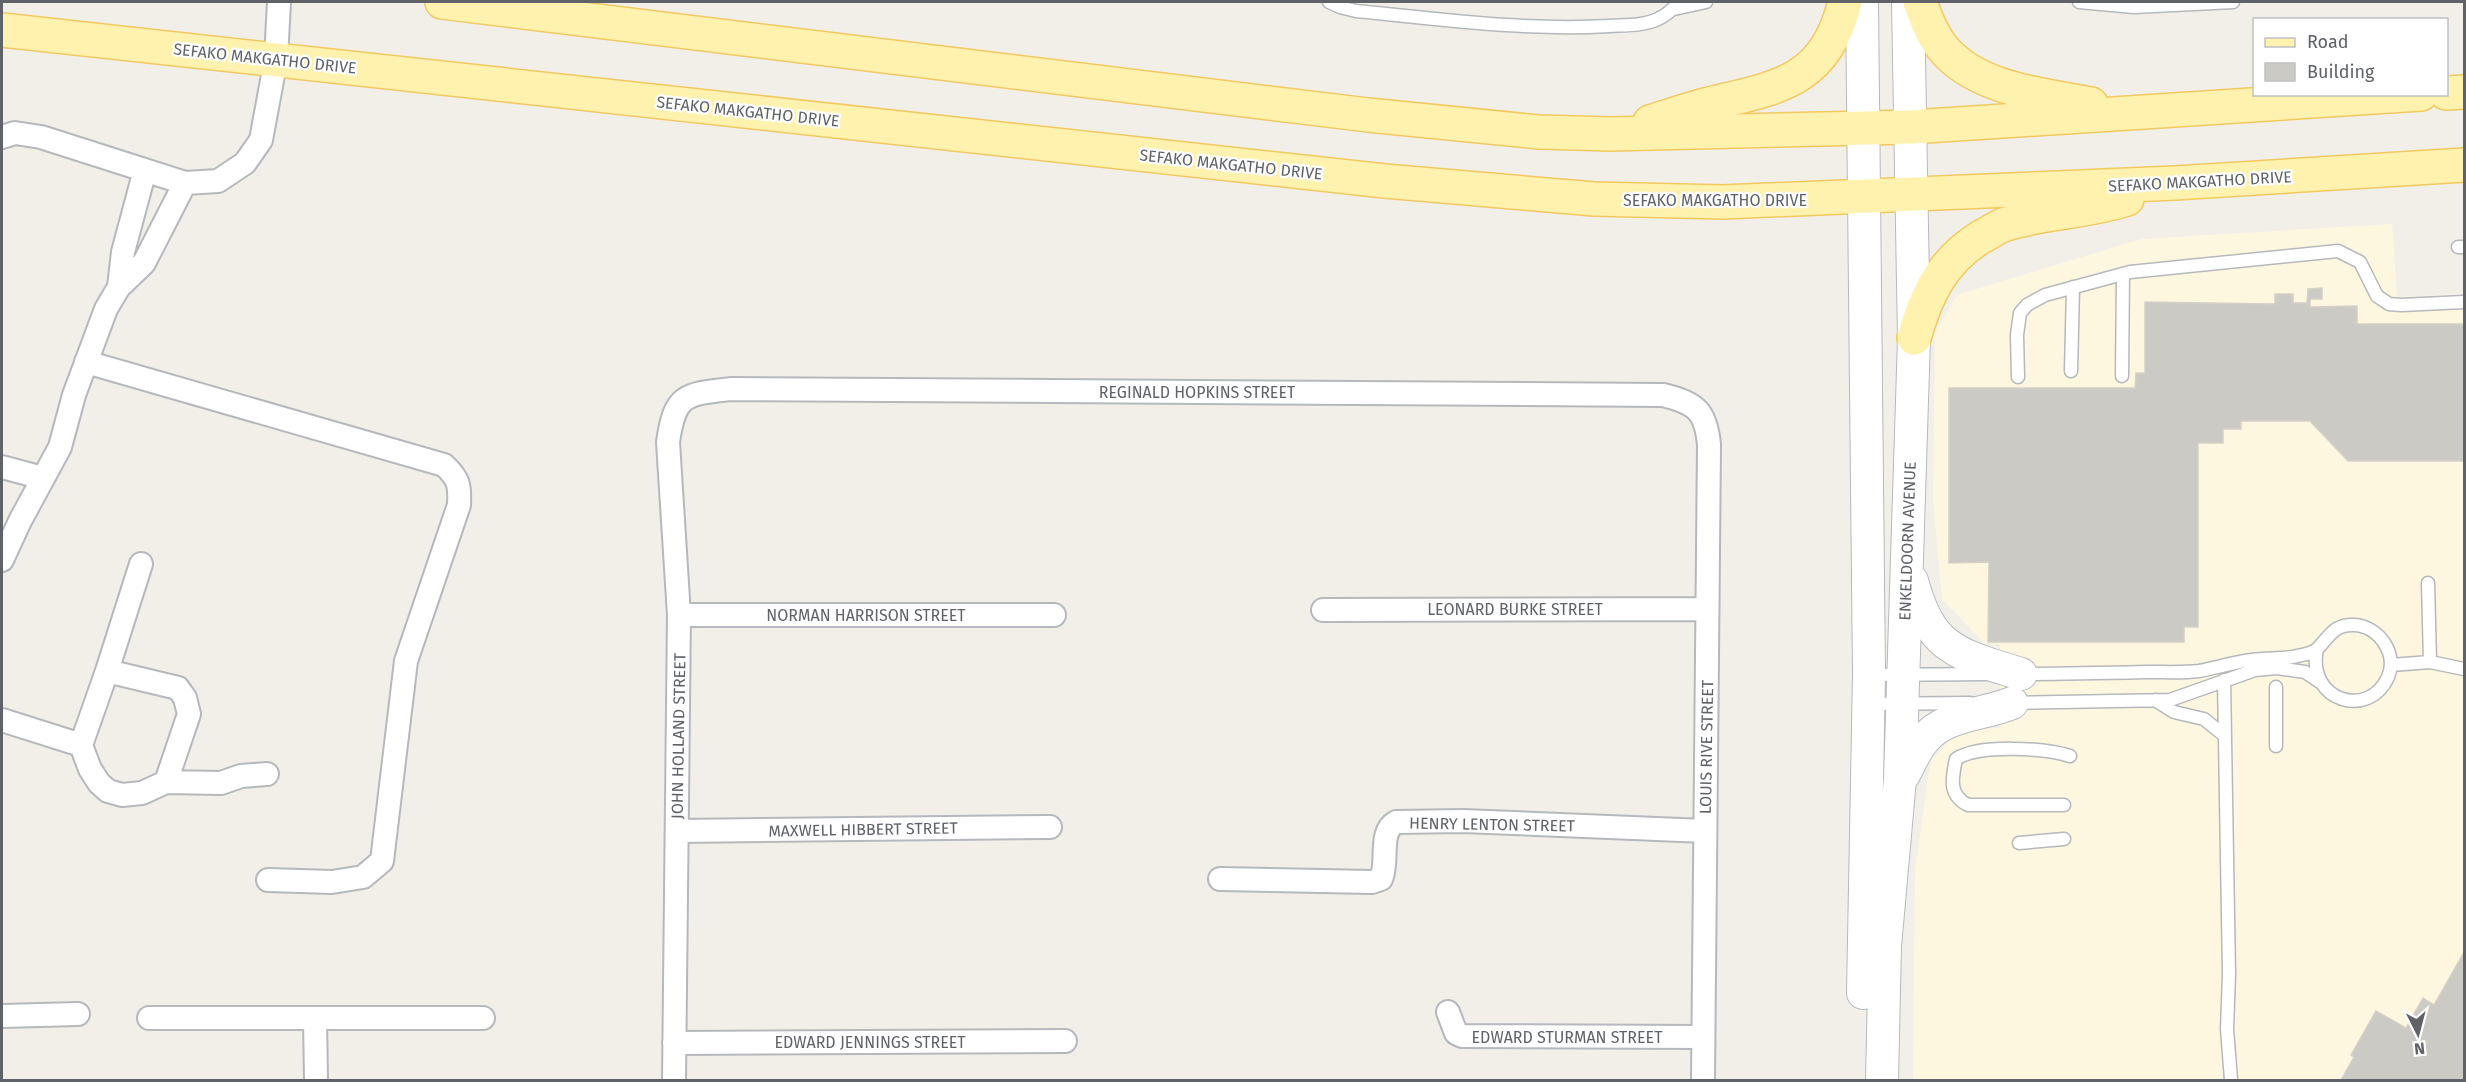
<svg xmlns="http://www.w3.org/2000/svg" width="2466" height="1082" font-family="'Fira Sans',sans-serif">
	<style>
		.commercial { fill: #fef7e0 }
		.building { fill: #cccac5; stroke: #d6d1c6; stroke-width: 1.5 }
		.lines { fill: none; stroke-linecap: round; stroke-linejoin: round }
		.lane-casing { stroke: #b5b8bc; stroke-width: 15 }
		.street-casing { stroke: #b5b8bc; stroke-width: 26 }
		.secondary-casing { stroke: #b6babf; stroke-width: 34 }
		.primary-casing { stroke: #f2c960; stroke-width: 36 }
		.lane { stroke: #fff; stroke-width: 12 }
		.street { stroke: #fff; stroke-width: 22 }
		.secondary { stroke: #fff; stroke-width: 32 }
		.primary { stroke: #fff2af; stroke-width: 33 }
		.labels { text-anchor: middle; stroke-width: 4.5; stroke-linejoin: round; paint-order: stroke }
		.street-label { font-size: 16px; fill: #5f6368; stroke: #fff }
	</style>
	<rect width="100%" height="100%" fill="#f1efe8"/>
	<path class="commercial" d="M2392,224L2397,297L2464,294V1080H1913L1915,873L1929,771L1932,760L1940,750L1960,730L2000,728V644L1984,643L1942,599L1933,500L1935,333L1957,295L2141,239Z"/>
	<path class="building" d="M2322,288V299H2310V307L2357,306V324H2464V461H2348L2310,421H2241V429H2223V443H2198V627H2184V642H1988L1989,562L1949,563V388H2135L2136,373H2145V302L2275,304V294H2293V303H2307L2308,289Z
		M2464,952V1080H2341L2354,1057L2351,1055L2376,1011L2406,1028L2423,998L2434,1005Z"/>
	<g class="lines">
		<defs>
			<path id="lane" d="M1329,2L1340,7L1356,11C1440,19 1525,31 1609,26C1625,25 1643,26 1658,19C1667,15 1674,8 1680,2
				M2079,2L2134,7L2233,2
				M1674,9L1706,2
				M2458,247H2464
				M2071,371L2073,287
				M2122,376L2123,274
				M2018,377L2017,335L2020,313L2027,305L2045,295L2130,272L2338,251L2360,262L2377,296L2389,304L2401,305L2464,302
				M2428,583L2430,662
				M2391,665L2430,662L2464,669
				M2022,674C2064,674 2106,673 2149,672C2165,672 2182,673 2199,671C2216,668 2234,662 2252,660C2265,658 2279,659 2293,657C2300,655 2313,654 2318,648C2330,636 2334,624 2354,625C2379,626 2398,654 2388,677C2369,720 2306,701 2317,649
				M1869,675L1986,674
				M2224,680L2229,974L2227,1029L2231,1080
				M2155,700L2174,712L2204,719L2225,736
				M2012,703L2170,700L2255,670L2277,668L2305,672L2320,682
				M1869,704L1970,703
				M2276,746V687
				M2064,805H1968C1948,795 1952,778 1956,759C1979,744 2044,748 2070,756
				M2019,843L2064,839"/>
			<path id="street" d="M2,137L15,133L41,137L185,183L218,181L245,163L261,140L276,59L279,2
				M119,287L123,252L145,170
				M86,362L444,465C459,479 460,485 459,505L406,661L382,861L363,877L332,882L268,880
				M2,467L43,478
				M2,560L20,521L60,447L74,395L106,309L119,287L144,263L185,183
				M1323,610L1707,609
				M679,615H1054
				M107,671L178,688L185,698L189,714L166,782
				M2,720L81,745L90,769L99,783L108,791L122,795L142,793L166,782L221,783L241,776L267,774
				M81,745L107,671L141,564
				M677,831L1050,827
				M1220,879L1372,882L1381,879C1389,862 1378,832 1396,822L1463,821L1705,831
				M1448,1012L1456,1033L1462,1036L1703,1037
				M2,1016L78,1014
				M149,1018H483
				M315,1018L316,1080
				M674,1043L1065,1041
				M674,1080L679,615L668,442C675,394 685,394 731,389L1663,395C1696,403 1706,411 1709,445L1703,1080"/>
			<path id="secondary" d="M1862,2L1869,675L1863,993
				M1912,581C1931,651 1958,654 2021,674
				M1903,776C1910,764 1915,750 1924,740C1944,714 1984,715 2012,703
				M1882,1080L1885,946L1900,779L1914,338L1908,2"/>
			<path id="primary" d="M442,2L1368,115L1539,132L1611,134L1911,127L2421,94
				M1920,2C1926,18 1931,33 1942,47C1975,89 2043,95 2091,104
				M2,30L1385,181L1594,199L1723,202L2175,183L2464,165
				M2446,93L2464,92
				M1650,122C1672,115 1694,107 1717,102C1785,87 1826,77 1845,2
				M1914,338C1926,295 1942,261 1981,237C1989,233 1997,227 2006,224C2045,212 2088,212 2127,199"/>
		</defs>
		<use href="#lane" class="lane-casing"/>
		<use href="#street" class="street-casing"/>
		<use href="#secondary" class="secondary-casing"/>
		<use href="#primary" class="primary-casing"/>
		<use href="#lane" class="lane"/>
		<use href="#street" class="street"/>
		<use href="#secondary" class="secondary"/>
		<use href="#primary" class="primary"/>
	</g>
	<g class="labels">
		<g class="street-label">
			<text transform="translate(265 58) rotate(6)" y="6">SEFAKO MAKGATHO DRIVE</text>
			<text transform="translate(748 111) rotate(6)" y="6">SEFAKO MAKGATHO DRIVE</text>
			<text transform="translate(1231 164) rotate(6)" y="6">SEFAKO MAKGATHO DRIVE</text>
			<text transform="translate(2200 181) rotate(-3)" y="6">SEFAKO MAKGATHO DRIVE</text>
			<text x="1715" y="206">SEFAKO MAKGATHO DRIVE</text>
			<text x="1197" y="398">REGINALD HOPKINS STREET</text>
			<text transform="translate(1907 541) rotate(-88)" y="6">ENKELDOORN AVENUE</text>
			<text x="1515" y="615">LEONARD BURKE STREET</text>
			<text x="866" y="621">NORMAN HARRISON STREET</text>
			<text transform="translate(678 736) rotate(-89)" y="6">JOHN HOLLAND STREET</text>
			<text transform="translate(1706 747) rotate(-89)" y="6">LOUIS RIVE STREET</text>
			<text transform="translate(1492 824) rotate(1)" y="6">HENRY LENTON STREET</text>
			<text transform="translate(863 829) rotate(-1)" y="6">MAXWELL HIBBERT STREET</text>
			<text x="1567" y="1043">EDWARD STURMAN STREET</text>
			<text x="870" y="1048">EDWARD JENNINGS STREET</text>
		</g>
	</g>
	<rect width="2466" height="1082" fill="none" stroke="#5f6368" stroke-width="6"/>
	<rect x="2253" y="18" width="195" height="78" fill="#ffffff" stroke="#bfc1c3" stroke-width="1.5"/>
	<rect x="2265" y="38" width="30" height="9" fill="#fff2af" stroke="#bfc1c3" stroke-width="1.5"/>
	<text x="2307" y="48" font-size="18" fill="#5f6368">Road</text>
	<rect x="2265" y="63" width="30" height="18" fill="#cccac5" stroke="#bfc1c3" stroke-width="1.5"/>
	<text x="2307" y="78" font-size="18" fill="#5f6368">Building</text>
	<g transform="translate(2418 1034) rotate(174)" stroke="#ffffff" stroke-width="4.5" paint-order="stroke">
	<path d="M0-4.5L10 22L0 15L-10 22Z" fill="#5f6368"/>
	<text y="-9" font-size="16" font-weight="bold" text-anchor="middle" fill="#5f6368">N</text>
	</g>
</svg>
